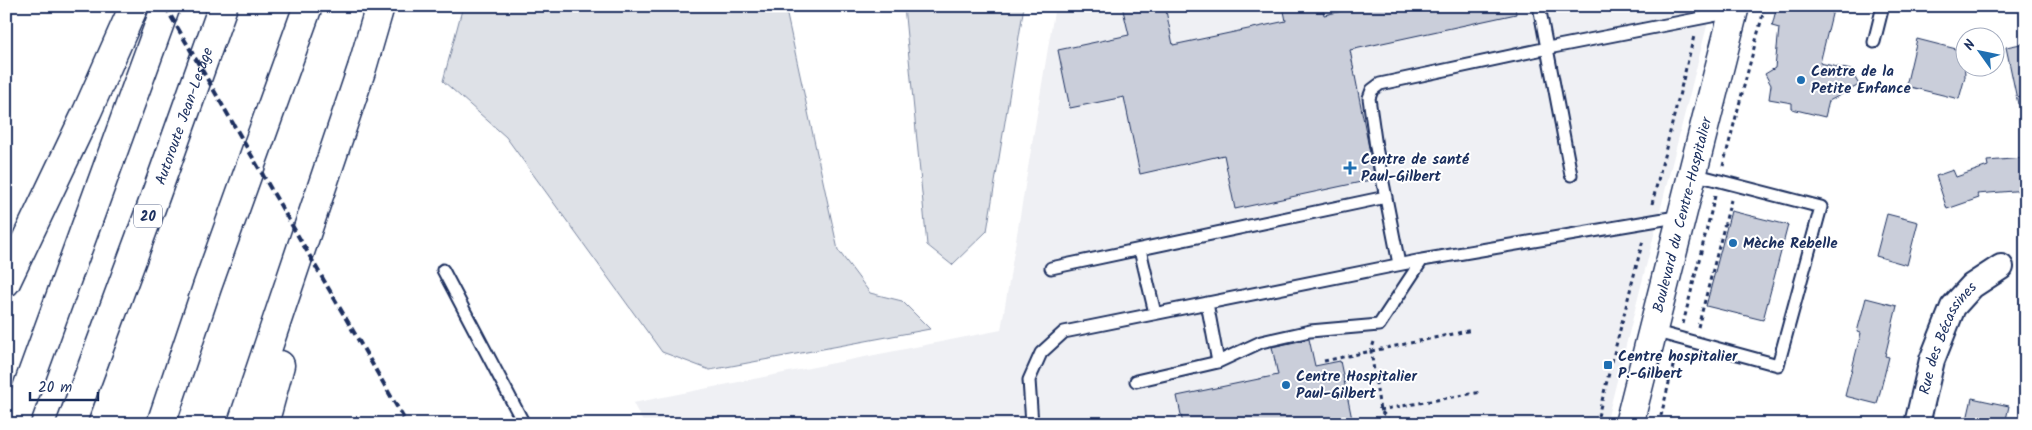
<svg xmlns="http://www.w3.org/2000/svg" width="2032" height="430" font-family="Kalam,sans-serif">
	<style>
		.built { fill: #eff0f4 }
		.green { fill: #dee1e7; stroke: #7c88a2 }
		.building { fill: #caceda; stroke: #1b2f5e }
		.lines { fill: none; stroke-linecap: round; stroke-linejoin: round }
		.service-casing { stroke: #1b2f5e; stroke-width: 15 }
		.minor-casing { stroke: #1b2f5e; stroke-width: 28 }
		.tertiary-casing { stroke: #1b2f5e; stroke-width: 31 }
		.motorway-casing { stroke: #1b2f5e; stroke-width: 31 }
		.path { stroke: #1b2f5e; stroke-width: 3; stroke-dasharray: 4 4; stroke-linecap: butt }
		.service { stroke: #fff; stroke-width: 11 }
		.minor { stroke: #fff; stroke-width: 24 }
		.tertiary { stroke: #fff; stroke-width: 28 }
		.motorway { stroke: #fff; stroke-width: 28 }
		.rail { stroke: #1b2f5e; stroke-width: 4; stroke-dasharray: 8 4; stroke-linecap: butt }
		.poi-dot { fill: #1f6fb2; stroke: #fff; stroke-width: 2 }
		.labels { text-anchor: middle; stroke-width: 4; stroke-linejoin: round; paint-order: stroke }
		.shield { fill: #fff; stroke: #5f6d8e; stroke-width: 1 }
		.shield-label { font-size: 14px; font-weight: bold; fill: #1b2f5e }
		.poi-label { font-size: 15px; font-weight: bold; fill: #1b2f5e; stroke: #fff; text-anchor: start }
		.street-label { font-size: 15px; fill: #1b2f5e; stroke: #fff }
	</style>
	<rect width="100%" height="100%" fill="#fff"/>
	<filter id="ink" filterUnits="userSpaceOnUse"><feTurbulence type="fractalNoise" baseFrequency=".02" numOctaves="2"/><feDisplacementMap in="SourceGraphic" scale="10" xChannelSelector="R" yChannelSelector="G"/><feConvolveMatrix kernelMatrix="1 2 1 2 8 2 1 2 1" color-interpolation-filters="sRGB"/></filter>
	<g filter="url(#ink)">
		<path class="built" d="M1055,6H1712L1606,424H644L633,403L1001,330Z"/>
		<path class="green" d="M463,6H785L838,250L870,293L902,301L930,329L710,370L662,352L506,137L443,81Z
			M904,6H1024L987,231L952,265L927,245Z"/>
		<path class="building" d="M1122,6H1165L1173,45L1286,21L1283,6H1322L1324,15L1365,6H1515L1516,14L1350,50L1375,179L1235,209L1224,155L1140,174L1124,97L1070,108L1058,50L1129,35Z
			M1777,6H1834L1820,63L1851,70L1859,85L1829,101L1825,117L1792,109V103L1769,99L1771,85L1765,74L1775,68L1779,28L1772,26Z
			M1917,39L1964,51L1965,77L1959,99L1906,86Z
			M2026,43V104H2018L2006,47Z
			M2024,158L2026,190L1977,194L1979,198L1947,209L1936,176L1953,170L1956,177L1988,166L1987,161Z
			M1731,211L1788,225L1763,320L1706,306Z
			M1887,214L1918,222L1907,265L1876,256Z
			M1866,298L1897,306L1885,356L1889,357L1877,404L1845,396L1861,333L1857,332Z
			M1309,339L1315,366L1340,361L1353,424H1183L1177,396L1278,375L1272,347Z
			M1972,398L2009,406L2005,424H1966Z"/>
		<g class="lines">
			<defs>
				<path id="service" d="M1539,6L1571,175
					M1874,42L1883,6
					M1140,250L1155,313
					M1399,264L1376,147L1369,98L1372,90L1380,84L1548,48L1732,12
					M1051,268L1386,197
					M443,270L524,424
					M1207,303L1218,362
					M1653,331L1778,365L1821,207L1693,174
					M1136,381L1218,362L1261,342L1310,331L1379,325L1422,260
					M1032,424L1029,380L1041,353L1064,332L1422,260L1682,216"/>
				<g id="minor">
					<path id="s1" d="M1917,424L1932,360L1953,307L1972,286L2001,267"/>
				</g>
				<g id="tertiary">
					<path id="s2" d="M1629,424L1735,6"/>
				</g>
				<g id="motorway">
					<path d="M6,282L87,112L134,6"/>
					<path d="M14,424L166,6"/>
					<path id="s3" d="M71,424L151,208L223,6"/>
					<path d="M161,424L207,287L308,6"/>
					<path d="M242,424L362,68L380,6"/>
					<path d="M264,424L280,365"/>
				</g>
			</defs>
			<use href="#service" class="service-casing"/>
			<use href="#minor" class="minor-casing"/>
			<use href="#tertiary" class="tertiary-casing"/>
			<use href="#motorway" class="motorway-casing"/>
			<path class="path" d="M1723,166L1765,6
				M1652,204L1694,36
				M1683,324L1715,196
				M1698,327L1731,200
				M1374,342L1371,351L1380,410L1388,419
				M1324,361L1472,330
				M1380,410L1481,392
				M1596,424L1643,240
				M1659,424L1676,354"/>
			<use href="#service" class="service"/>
			<use href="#minor" class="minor"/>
			<use href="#tertiary" class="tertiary"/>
			<use href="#motorway" class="motorway"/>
			<path class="rail" d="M165,6L407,424"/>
		</g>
	</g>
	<g class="poi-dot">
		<circle cx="1801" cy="80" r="5"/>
		<path d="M1347.5 160.5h5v5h5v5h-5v5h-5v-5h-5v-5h5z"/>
		<circle cx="1733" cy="243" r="5"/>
		<rect x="1603" y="360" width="10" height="10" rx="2.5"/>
		<circle cx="1286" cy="385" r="5"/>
	</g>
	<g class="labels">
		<rect class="shield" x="134" y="204.5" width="28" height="23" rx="4"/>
		<g class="shield-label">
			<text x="148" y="221">20</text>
		</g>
		<g class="poi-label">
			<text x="1811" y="76">Centre de la<tspan x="1811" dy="17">Petite Enfance</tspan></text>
			<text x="1361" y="164">Centre de santé<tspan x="1361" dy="17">Paul-Gilbert</tspan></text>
			<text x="1743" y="248">Mèche Rebelle</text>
			<text x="1618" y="361">Centre hospitalier<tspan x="1618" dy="17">P.-Gilbert</tspan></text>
			<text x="1296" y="381">Centre Hospitalier<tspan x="1296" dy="17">Paul-Gilbert</tspan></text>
		</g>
		<g class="street-label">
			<text dy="5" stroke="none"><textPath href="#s3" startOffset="328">Autoroute Jean-Lesage</textPath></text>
			<text dy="5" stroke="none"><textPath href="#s2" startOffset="216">Boulevard du Centre-Hospitalier</textPath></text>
			<text dy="5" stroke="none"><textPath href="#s1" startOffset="92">Rue des Bécassines</textPath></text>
		</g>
	</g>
	<rect width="2032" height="430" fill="none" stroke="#fff" stroke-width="25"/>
	<rect x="12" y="12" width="2007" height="405" fill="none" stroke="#1b2f5e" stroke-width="2" filter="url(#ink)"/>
	<g transform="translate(1980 52) rotate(303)"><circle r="24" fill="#ffffff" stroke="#a4acbf"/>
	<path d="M0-4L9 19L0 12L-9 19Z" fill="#1f6fb2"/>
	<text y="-8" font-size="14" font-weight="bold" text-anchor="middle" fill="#1b2f5e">N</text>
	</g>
	<path d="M30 392v8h68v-8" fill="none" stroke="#1b2f5e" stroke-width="2.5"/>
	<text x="38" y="392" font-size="15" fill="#1b2f5e" stroke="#ffffff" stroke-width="4" paint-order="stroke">20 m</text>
</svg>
